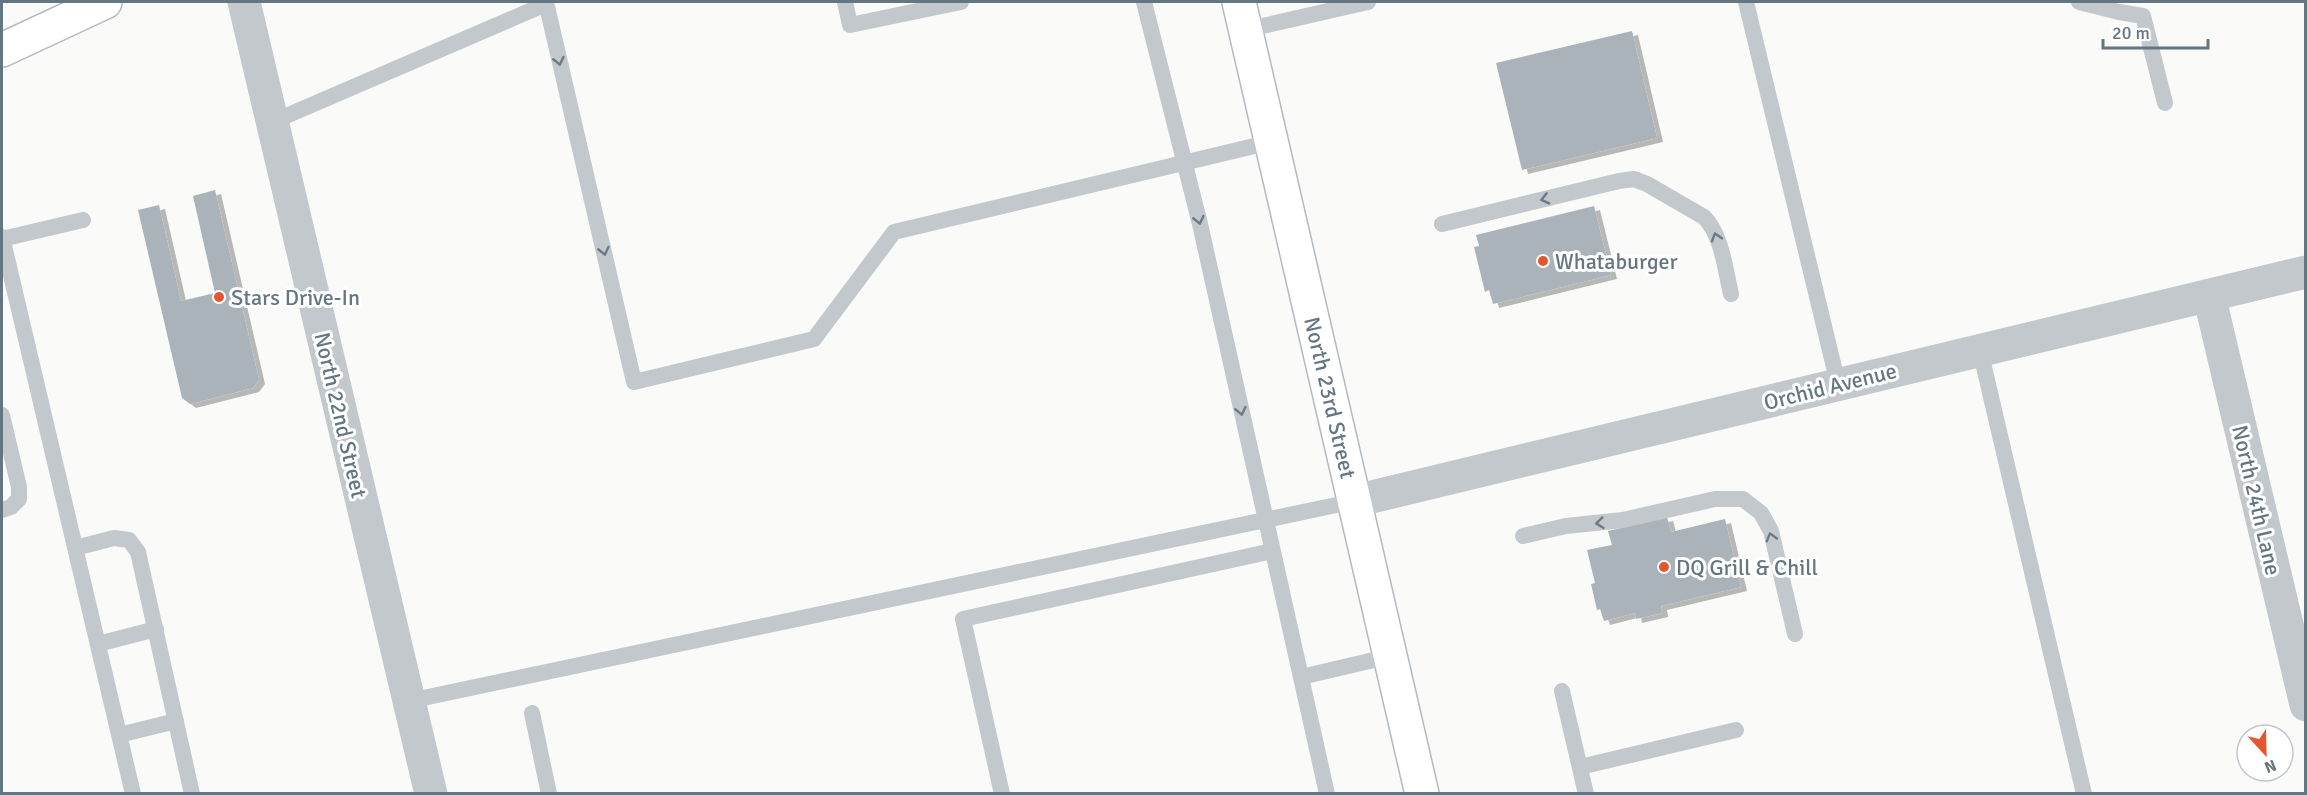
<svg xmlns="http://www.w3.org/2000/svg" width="2307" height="795" font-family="Signika,sans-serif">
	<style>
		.building { fill: #aab3b9; filter: url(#shadow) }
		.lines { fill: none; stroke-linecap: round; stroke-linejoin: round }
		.secondary-casing { stroke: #b3babf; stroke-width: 36 }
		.service { stroke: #c3c8cc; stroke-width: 16 }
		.minor { stroke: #c3c8cc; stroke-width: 33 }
		.secondary { stroke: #fff; stroke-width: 33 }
		.oneway { stroke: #6a7a87 }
		.poi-dot { fill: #e4572e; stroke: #fff; stroke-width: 2 }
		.labels { text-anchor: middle; stroke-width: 6; stroke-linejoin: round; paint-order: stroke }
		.poi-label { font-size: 22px; fill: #657683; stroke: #fff; text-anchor: start }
		.street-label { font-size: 22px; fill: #657683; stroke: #fff }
	</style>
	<defs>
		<filter id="shadow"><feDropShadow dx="6" dy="4" stdDeviation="0" flood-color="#0004"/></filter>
	</defs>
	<rect width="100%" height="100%" fill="#fafaf8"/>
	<path class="building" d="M1632,31L1657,138L1522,170L1496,63Z
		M215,190L259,380L253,388L190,404L182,398L138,210L159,205L181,301L215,293L193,196Z
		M1594,206L1611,275L1493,304L1489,290L1485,292L1474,247L1479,246L1476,235Z
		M1667,517L1671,532L1725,519L1741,587L1661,606L1662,613L1636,619L1635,613L1604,621L1600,609L1597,610L1591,584L1595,583L1587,550L1612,545L1608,531Z"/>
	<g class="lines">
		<defs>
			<g id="secondary">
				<path id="s1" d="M1239,2L1422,794"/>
				<path d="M2,50L105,2"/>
			</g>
		</defs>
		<use href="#secondary" class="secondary-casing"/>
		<path class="service" d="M546,2L634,382L814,339L894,232L1271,142
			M845,2L850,25L961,2
			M1144,2L1200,224L1327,794
			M1746,2L1838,384
			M2079,2L2119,12L2143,16L2165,103
			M1245,30L1368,2
			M272,122L546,4
			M1442,224L1619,181L1634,179L1647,184L1704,217C1722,235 1725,269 1731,294
			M2,237L133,794
			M2,239L83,220
			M1980,350L2084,794
			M2,415L19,487V499L11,507L2,510
			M1523,536L1566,526L1623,520L1715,499H1743L1761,513L1771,531L1795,634
			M75,548L114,538L129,540L138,552L192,794
			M98,644L156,629
			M1301,677L1391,656
			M1562,691L1586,794
			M409,701L1355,501
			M532,713L549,794
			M119,735L176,721
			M1580,767L1736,730
			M1002,794L963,619L1272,551"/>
		<path class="minor" d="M244,2L431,794
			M2209,295L2306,705
			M1355,501L2306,272"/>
		<use href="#secondary" class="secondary"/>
	</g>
	<defs><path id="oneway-chevron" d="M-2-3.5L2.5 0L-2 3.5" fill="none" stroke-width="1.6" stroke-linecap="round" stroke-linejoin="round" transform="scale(1.5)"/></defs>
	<g class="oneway">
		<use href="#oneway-chevron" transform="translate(559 61) rotate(77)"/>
		<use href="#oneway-chevron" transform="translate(1545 199) rotate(166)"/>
		<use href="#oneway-chevron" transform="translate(1199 220) rotate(77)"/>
		<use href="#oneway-chevron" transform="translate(1716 237) rotate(-108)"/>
		<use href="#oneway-chevron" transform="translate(604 251) rotate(77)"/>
		<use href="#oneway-chevron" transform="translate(1241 411) rotate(78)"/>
		<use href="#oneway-chevron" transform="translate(1600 523) rotate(174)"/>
		<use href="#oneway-chevron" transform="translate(1771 537) rotate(-106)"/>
	</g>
	<g class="poi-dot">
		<circle cx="1543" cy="261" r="6"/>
		<circle cx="219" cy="297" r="6"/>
		<circle cx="1664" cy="567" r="6"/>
	</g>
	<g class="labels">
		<g class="poi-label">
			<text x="1555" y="269">Whataburger</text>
			<text x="231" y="305">Stars Drive-In</text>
			<text x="1676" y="575">DQ Grill &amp; Chill</text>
		</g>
		<g class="street-label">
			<text transform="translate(1830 386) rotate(-14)" y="8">Orchid Avenue</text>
			<text dy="8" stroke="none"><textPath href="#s1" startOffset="406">North 23rd Street</textPath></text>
			<text transform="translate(341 415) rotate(77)" y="8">North 22nd Street</text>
			<text transform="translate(2257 500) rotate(77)" y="8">North 24th Lane</text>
		</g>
	</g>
	<rect width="2307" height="795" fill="none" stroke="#657683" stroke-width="6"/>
	<g transform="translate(2265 753) rotate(158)"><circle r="28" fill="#ffffff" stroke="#c1c8cd" stroke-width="1.5"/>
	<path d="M0-4.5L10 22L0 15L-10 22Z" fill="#e4572e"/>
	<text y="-9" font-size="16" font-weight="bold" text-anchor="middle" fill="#657683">N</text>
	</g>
	<path d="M2103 39v9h105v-9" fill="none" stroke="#657683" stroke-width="3"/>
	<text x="2112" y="39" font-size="18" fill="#657683" stroke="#ffffff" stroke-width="4.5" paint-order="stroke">20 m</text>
</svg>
